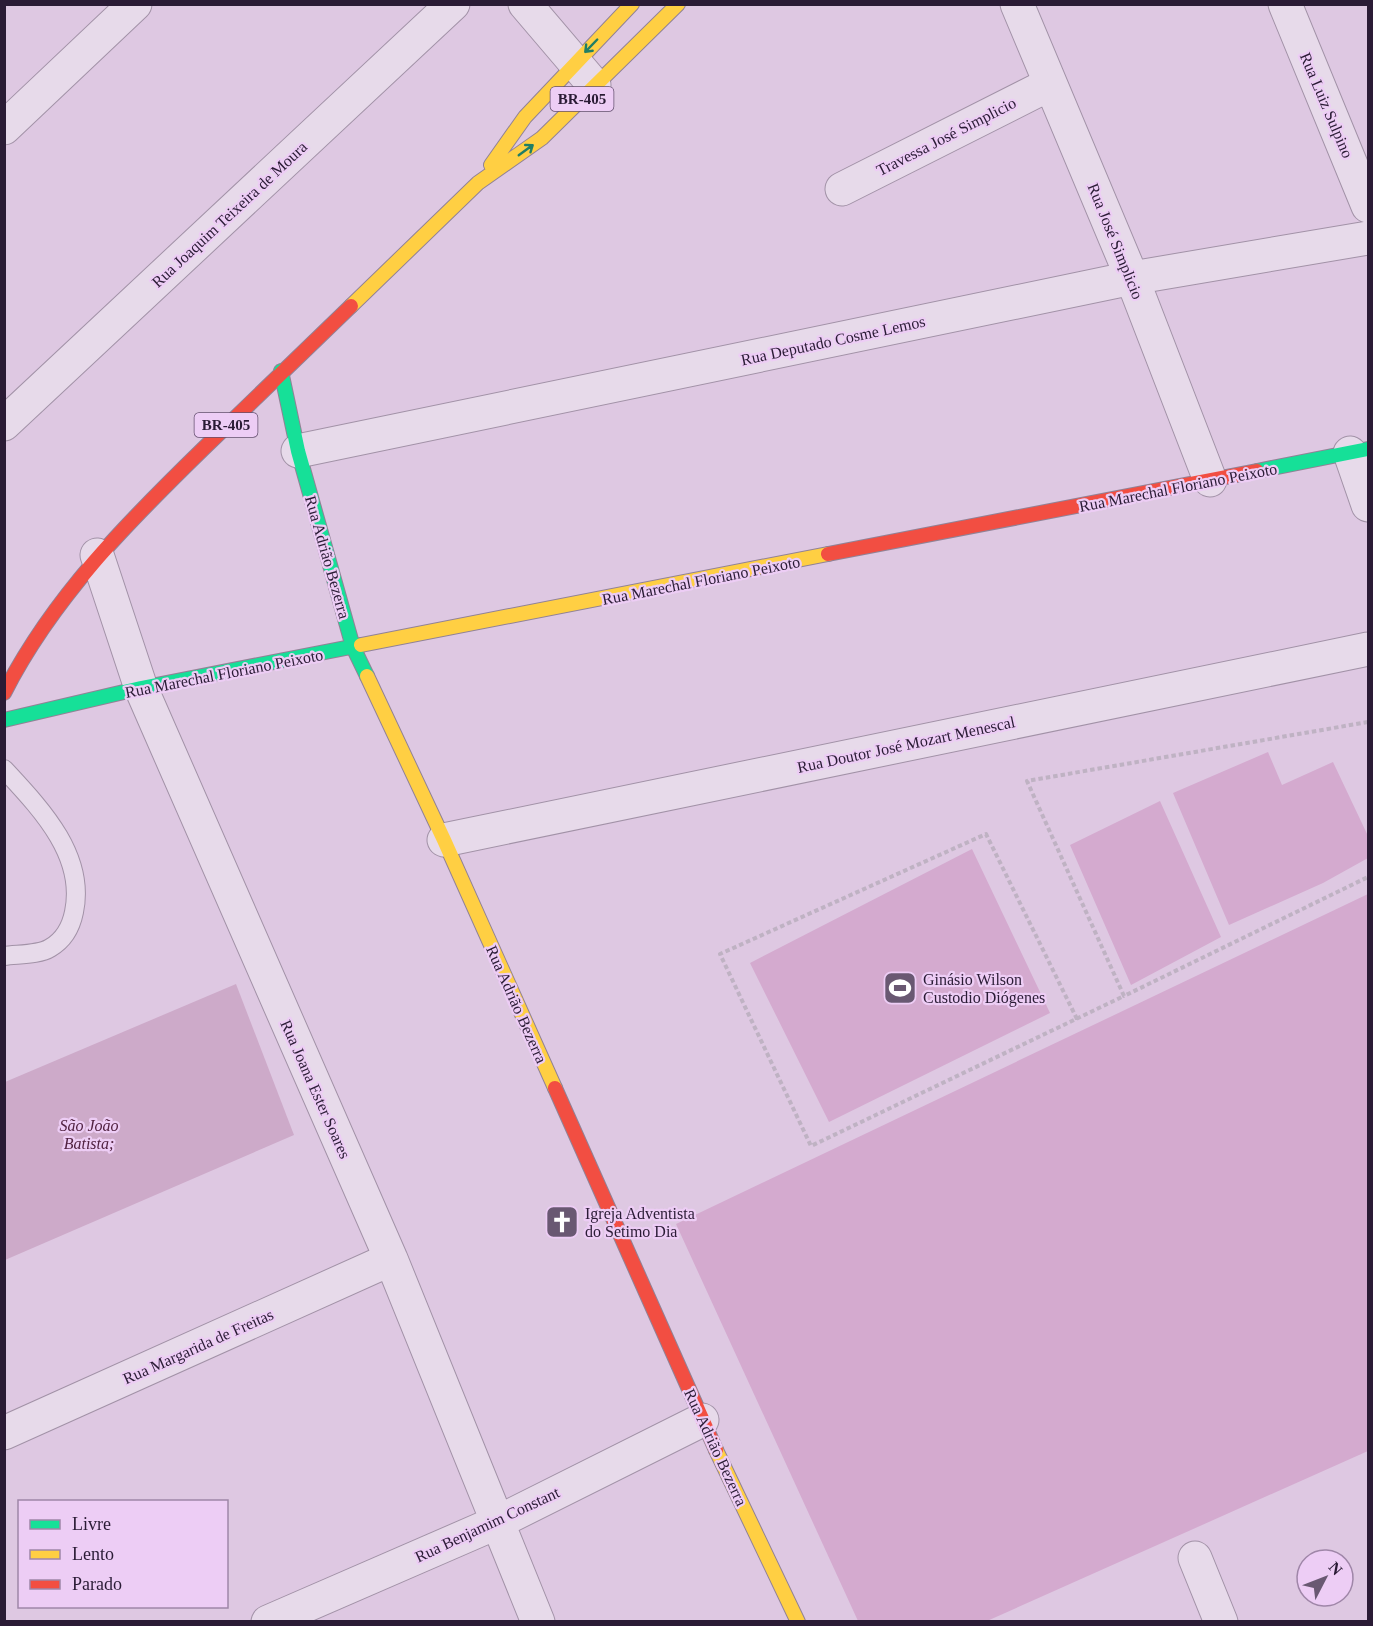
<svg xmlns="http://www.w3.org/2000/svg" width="1373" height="1626" font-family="Georgia,serif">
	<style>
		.green { fill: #d4aacf }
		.cemetery { fill: #cdaac9 }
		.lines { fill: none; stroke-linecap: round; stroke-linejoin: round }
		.lane-casing { stroke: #a292a7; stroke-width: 20 }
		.street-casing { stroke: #a292a7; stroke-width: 35 }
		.fast-casing { stroke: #918296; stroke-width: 16 }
		.slow-casing { stroke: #918296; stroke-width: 16 }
		.jam-casing { stroke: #918296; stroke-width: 16 }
		.path { stroke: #bfb2c3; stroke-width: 4; stroke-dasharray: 4.5 3; stroke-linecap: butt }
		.lane { stroke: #e7daea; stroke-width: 18 }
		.street { stroke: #e7daea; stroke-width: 33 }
		.fast { stroke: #16e098; stroke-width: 14 }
		.slow { stroke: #ffcf43; stroke-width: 14 }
		.jam { stroke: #f24e42; stroke-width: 14 }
		.oneway { stroke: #207e66 }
		.labels { text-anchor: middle; stroke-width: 4.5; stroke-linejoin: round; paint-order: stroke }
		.shield { fill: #edcdf5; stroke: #64506f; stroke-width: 1.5 }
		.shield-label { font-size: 15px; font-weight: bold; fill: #2a1b35 }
		.street-label { font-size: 16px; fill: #2a1b35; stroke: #edcdf5 }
		.poi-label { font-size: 16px; fill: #2a1b35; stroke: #edcdf5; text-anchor: start }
		.park-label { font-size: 16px; font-style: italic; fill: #512241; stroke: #edcdf5 }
	</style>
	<rect width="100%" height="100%" fill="#dec8e2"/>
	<path class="green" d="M1268,752L1282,785L1333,762L1368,836V858L1323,883L1229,925L1173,793Z
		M1160,801L1221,937L1131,985L1070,845Z
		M972,849L1050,1013L829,1122L750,963Z
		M1368,894V1451L987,1621H858L676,1224Z"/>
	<path class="cemetery" d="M236,984L294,1135L5,1260V1082Z"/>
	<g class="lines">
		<defs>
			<path id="lane" d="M4,769C40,808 86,855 74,912C71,927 64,940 50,948C39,955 17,954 4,956"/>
			<path id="street" d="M525,4L594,85
				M1017,4L1132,278L1210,480
				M1285,4L1368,206
				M4,128L135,4
				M842,189L1050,84
				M4,424L453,4
				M298,451L1132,278L1368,238
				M1350,453L1368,505
				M97,555L141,688L391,1259L538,1622
				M444,840L1368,649
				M4,1433L391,1259
				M1195,1558L1221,1622
				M268,1622L498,1522L702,1420"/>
			<path id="fast" d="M281,371L298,451L353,647L367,676
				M1257,471L1368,449
				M4,720L141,688L361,645"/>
			<path id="slow" d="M491,165L525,117L632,4
				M351,306L478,183L542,138L678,4
				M361,645L828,554
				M367,676L444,840L555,1088
				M716,1450L798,1622"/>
			<path id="jam" d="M828,554L1257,471
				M4,693C53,597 127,523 204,448C253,401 302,353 351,306
				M555,1088L716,1450"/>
		</defs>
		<use href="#lane" class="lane-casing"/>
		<use href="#street" class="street-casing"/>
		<use href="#fast" class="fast-casing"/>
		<use href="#slow" class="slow-casing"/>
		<use href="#jam" class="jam-casing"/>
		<path class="path" d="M1368,722L1027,781L1124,996L1368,877
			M1077,1019L986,834L720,954L811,1146L1124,996"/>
		<use href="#lane" class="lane"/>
		<use href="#street" class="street"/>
		<use href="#fast" class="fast"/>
		<use href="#slow" class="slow"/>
		<use href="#jam" class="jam"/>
	</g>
	<defs><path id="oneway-shaft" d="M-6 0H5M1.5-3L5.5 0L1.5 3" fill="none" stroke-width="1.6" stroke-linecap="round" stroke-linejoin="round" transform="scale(1.5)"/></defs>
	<g class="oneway">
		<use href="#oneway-shaft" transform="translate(591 46) rotate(134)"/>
		<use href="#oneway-shaft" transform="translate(526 150) rotate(-36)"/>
	</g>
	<defs>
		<symbol id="stadium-square" viewBox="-11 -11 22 22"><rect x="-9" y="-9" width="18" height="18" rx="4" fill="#695872" stroke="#edcdf5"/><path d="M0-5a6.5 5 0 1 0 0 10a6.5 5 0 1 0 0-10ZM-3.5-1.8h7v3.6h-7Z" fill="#fff"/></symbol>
		<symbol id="church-square" viewBox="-11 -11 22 22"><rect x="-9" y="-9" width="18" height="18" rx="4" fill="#695872" stroke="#edcdf5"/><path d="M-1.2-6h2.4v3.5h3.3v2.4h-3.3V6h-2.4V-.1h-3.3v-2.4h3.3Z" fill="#fff"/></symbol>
	</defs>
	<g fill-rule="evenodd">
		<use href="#stadium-square" x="881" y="969" width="38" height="38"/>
		<use href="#church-square" x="543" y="1203" width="38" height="38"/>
	</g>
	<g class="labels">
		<g class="shield">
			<rect x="550.5" y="87" width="63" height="24" rx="4.5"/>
			<rect x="194.5" y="413" width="63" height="24" rx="4.5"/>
		</g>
		<g class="shield-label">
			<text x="582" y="104">BR-405</text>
			<text x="226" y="430">BR-405</text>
		</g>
		<g class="street-label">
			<text transform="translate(1327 105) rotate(67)" y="6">Rua Luiz Sulpino</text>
			<text transform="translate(946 136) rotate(-27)" y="6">Travessa José Simplicio</text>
			<text transform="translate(229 214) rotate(-43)" y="6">Rua Joaquim Teixeira de Moura</text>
			<text transform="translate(1116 241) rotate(68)" y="6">Rua José Simplicio</text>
			<text transform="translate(833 340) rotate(-12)" y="6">Rua Deputado Cosme Lemos</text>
			<text transform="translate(1178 487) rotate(-11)" y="6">Rua Marechal Floriano Peixoto</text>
			<text transform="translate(328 557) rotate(74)" y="6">Rua Adrião Bezerra</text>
			<text transform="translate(701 580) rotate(-11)" y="6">Rua Marechal Floriano Peixoto</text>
			<text transform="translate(224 673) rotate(-11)" y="6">Rua Marechal Floriano Peixoto</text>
			<text transform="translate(906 744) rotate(-12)" y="6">Rua Doutor José Mozart Menescal</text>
			<text transform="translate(517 1004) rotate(66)" y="6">Rua Adrião Bezerra</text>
			<text transform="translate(316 1089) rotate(66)" y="6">Rua Joana Ester Soares</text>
			<text transform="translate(198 1346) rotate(-24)" y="6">Rua Margarida de Freitas</text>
			<text transform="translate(716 1447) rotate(65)" y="6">Rua Adrião Bezerra</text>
			<text transform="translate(487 1524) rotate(-25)" y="6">Rua Benjamim Constant</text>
		</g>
		<g class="poi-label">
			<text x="923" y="985">Ginásio Wilson<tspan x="923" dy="18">Custodio Diógenes</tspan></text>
			<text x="585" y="1219">Igreja Adventista<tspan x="585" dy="18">do Setimo Dia</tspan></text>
		</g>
		<g class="park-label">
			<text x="89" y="1131">São João<tspan x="89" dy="18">Batista;</tspan></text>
		</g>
	</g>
	<rect width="1373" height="1626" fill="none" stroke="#2a1b35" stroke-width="12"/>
	<rect x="18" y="1500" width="210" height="108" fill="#edcdf5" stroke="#9f86a8" stroke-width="1.5"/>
	<rect x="30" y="1520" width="30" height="9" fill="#16e098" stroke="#9f86a8" stroke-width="1.5"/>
	<text x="72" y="1530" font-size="18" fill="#2a1b35">Livre</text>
	<rect x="30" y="1550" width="30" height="9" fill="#ffcf43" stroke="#9f86a8" stroke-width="1.5"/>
	<text x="72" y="1560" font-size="18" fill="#2a1b35">Lento</text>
	<rect x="30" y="1580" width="30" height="9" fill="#f24e42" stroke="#9f86a8" stroke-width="1.5"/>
	<text x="72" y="1590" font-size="18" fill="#2a1b35">Parado</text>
	<g transform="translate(1325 1578) rotate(48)"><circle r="28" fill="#edcdf5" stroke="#9f86a8" stroke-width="1.5"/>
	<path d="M0-4.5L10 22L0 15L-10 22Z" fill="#695872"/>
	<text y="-9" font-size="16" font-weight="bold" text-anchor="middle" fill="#2a1b35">N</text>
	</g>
</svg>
